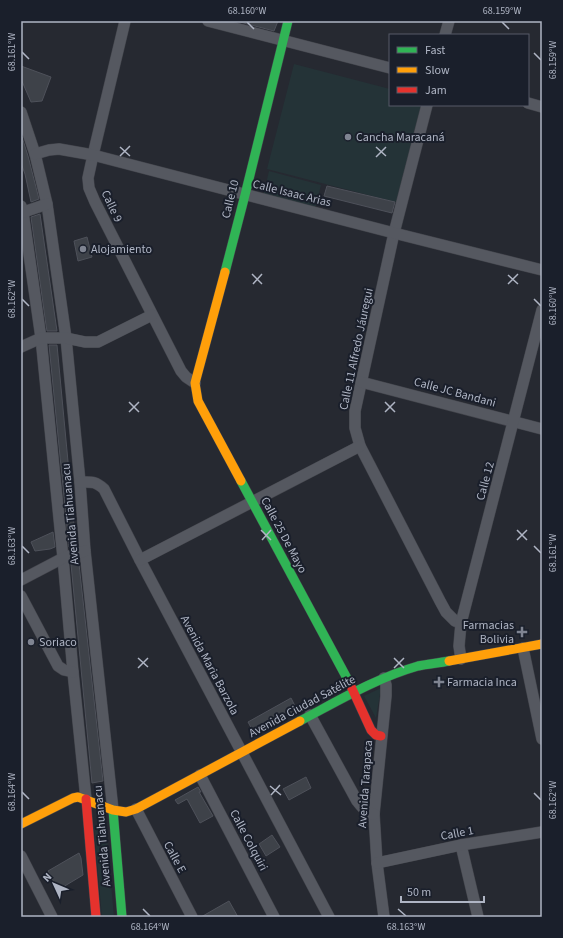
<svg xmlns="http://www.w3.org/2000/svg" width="563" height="938" viewBox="0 0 563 938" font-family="'Source Sans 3',sans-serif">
  <rect width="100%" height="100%" fill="#262931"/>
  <g fill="#243337">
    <path d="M294,64l96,25v16h38l-25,99 -136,-35z"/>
    <path d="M269,171l52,14 -6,24 -52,-13z"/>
    <path d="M381,688l-5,30 -12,-22z"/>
    <path d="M106,827l8,90h-12l-8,-89z"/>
  </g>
  <g fill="#3e4249" stroke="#4e515a">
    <path d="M236,21h42l-4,10z"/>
    <path d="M21,66l30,11 -9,24 -11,1 -10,-23z"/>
    <path d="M21,137h1l6,19 11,43 -8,3 -6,-28 -4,-11z"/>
    <path d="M327,186l68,16 -3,11 -68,-17z"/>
    <path d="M40,214l17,117h-10l-1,-6 -15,-108z"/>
    <path d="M87,237l5,20 -14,4 -4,-20z"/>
    <path d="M49,345h8l19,201 -7,1z"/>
    <path d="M53,532l2,15 -5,2 -15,2 -4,-9z"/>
    <path d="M71,564h8l24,217 -11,2z"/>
    <path d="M291,698l6,12 -43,23 -6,-11z"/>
    <path d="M306,777l5,11 -22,12 -6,-11z"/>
    <path d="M198,787l3,5h-2l14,24 -13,7 -13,-24 -9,5 -3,-4z"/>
    <path d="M272,835l8,12 -14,9 -7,-12z"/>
    <path d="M79,853l2,5 2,17 -25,15 -10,-19z"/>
    <path d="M229,901l9,16h-37z"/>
  </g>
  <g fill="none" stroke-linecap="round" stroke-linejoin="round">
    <defs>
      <g id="street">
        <path d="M125,21l-32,134 -5,23 1,10 6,14 86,169 5,6 9,6"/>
        <path d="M208,21l182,47"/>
        <path d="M445,35l4,-14"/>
        <path d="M528,103l14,4"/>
        <path d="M427,105l-33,128 -39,178v17l5,18 80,155 6,11 9,9 6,2"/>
        <path d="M21,112l14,42 12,50 19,134 14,144 5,69 28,259"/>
        <path d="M35,154l14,-4 10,-1 34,6 301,78 148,37"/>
        <path d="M21,206l2,6 18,126 22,220 10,114 13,127"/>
        <path d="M21,213l26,-9"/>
        <path d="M21,347l20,-9h25l19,4h13l54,-27"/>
        <path d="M361,382l181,47"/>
        <path d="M80,482c12,0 15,-1 24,7l36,71 189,357"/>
        <path d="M140,560l220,-114"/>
        <path d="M21,580l42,-22 22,-7"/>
        <path d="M21,596l37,70 6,4 9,2"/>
        <path d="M523,648l19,91"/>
        <path d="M461,659l-2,-13 2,-23 81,-313"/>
        <path d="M384,678l2,7v11l-12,118 3,49 7,54"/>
        <path d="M310,715l47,86c5,6 9,12 17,13"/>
        <path d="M200,775l74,142"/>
        <path d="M136,809l56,108"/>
        <path d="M461,845l17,72"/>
        <path d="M21,856l31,61"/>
        <path d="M377,863l84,-18 81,-13"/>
      </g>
      <g id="fast">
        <path d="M225,272l20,-77 43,-174"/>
        <path d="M241,481l108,201"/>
        <path d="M300,721c38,-20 76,-43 118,-55 10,-2 21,-3 31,-5"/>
        <path d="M113,810l9,107"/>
      </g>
      <g id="slow">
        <path d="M225,272l-30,111 3,18 43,80"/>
        <path d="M449,661l93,-17"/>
        <path d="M21,824l52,-26 5,-1 35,13 13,2 10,-3 164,-88"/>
      </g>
      <g id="jam">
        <path d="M349,682l22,48 5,5 5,1"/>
        <path d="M86,799l10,118"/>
      </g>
    </defs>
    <use href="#street" stroke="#42444b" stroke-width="12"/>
    <use href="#fast" stroke="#42444b" stroke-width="10"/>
    <use href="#slow" stroke="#42444b" stroke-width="10"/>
    <use href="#jam" stroke="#42444b" stroke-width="10"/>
    <use href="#street" stroke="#555860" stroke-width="11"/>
    <use href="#fast" stroke="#30b455" stroke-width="9"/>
    <use href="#slow" stroke="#ff9f0a" stroke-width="9"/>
    <use href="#jam" stroke="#e5322d" stroke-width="9"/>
  </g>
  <path fill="none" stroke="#afb5c4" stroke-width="1.5" d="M247,22l7,7M502,22l7,7M22,52l7,7M534,53l7,7M120,147l10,9M376,147l10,9M120,156l10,-10M376,157l10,-10M252,274l10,10M508,275l10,9M253,284l9,-10M508,284l10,-10M22,299l7,7M534,299l7,7M129,402l10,10M385,402l10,10M129,412l10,-10M385,412l10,-10M261,530l10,10M517,530l10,10M262,540l9,-10M517,540l10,-10M22,546l7,7M534,546l7,7M138,658l10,9M394,658l10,10M138,668l10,-10M394,668l10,-10M270,786l11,9M22,792l7,7M534,793l7,7M271,795l9,-10M143,909l7,7M398,909l8,7"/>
  <g fill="#7f8491" stroke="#1a1f2b" stroke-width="1.5">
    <circle cx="348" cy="137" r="4"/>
    <circle cx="83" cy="249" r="4"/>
    <path d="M520 626h4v4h4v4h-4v4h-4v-4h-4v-4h4z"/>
    <circle cx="31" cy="642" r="4"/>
    <path d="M437 676h4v4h4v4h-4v4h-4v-4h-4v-4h4z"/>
  </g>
  <g text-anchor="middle" stroke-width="4" stroke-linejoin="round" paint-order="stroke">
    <g font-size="12" fill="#afb5c4" stroke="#1a1f2b" text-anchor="start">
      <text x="356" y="141">Cancha Maracaná</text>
      <text x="91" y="253">Alojamiento</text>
      <text x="514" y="629" text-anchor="end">Farmacias<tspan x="514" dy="14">Bolivia</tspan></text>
      <text x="39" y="646">Soriaco</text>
      <text x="447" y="686">Farmacia Inca</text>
    </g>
    <g font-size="12" fill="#afb5c4" stroke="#1a1f2b">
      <text transform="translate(292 193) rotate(14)" y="4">Calle Isaac Arias</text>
      <text transform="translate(230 199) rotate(-76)" y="4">Calle 10</text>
      <text transform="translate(112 206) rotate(65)" y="4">Calle 9</text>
      <text transform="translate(356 349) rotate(-78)" y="4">Calle 11 Alfredo Jáuregui</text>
      <text transform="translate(455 392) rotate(15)" y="4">Calle JC Bandani</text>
      <text transform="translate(485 481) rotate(-75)" y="4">Calle 12</text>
      <text transform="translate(70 514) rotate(-95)" y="4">Avenida Tiahuanacu</text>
      <text transform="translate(284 535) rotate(62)" y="4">Calle 25 De Mayo</text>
      <text transform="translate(210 665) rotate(62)" y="4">Avenida Maria Barzola</text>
      <text transform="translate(302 706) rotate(-28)" y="4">Avenida Ciudad Satélite</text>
      <text transform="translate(365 784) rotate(-86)" y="4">Avenida Tarapaca</text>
      <text transform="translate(457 833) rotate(-11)" y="4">Calle 1</text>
      <text transform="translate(102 836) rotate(-95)" y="4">Avenida Tiahuanacu</text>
      <text transform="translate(249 840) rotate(62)" y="4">Calle Colquiri</text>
      <text transform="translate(175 857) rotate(62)" y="4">Calle E</text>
    </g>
  </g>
  <rect width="563" height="938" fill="none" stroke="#1a1f2b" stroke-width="44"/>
  <rect x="389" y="34" width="140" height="72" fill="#1a1f2b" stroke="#565b68"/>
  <rect x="397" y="47" width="20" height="6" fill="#30b455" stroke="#565b68"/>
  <text x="425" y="54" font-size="12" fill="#afb5c4">Fast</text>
  <rect x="397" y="67" width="20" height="6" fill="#ff9f0a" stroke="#565b68"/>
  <text x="425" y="74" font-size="12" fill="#afb5c4">Slow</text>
  <rect x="397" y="87" width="20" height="6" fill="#e5322d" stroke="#565b68"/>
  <text x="425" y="94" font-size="12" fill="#afb5c4">Jam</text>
  <g transform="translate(54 884) rotate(314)" stroke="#1a1f2b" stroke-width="3" paint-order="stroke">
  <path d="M0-3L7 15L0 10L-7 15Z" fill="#afb5c4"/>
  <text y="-6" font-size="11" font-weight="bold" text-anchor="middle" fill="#afb5c4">N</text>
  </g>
  <path d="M401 896v6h83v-6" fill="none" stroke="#afb5c4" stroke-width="2"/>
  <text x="407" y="896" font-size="12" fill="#afb5c4" stroke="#1a1f2b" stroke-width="3" paint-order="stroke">50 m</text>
  <rect x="22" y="22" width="519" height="894" fill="none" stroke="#afb5c4" stroke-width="1.5"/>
  <g font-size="10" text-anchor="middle" fill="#afb5c4">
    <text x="247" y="14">68.160°W</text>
    <text x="502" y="14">68.159°W</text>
    <text transform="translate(11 52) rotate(-90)" y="4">68.161°W</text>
    <text transform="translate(552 60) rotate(-90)" y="4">68.159°W</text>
    <text transform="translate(11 299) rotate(-90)" y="4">68.162°W</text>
    <text transform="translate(552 306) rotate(-90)" y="4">68.160°W</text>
    <text transform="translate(11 546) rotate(-90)" y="4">68.163°W</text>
    <text transform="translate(552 553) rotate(-90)" y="4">68.161°W</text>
    <text transform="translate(11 792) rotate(-90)" y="4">68.164°W</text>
    <text transform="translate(552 800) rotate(-90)" y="4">68.162°W</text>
    <text x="150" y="930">68.164°W</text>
    <text x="406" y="930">68.163°W</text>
  </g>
</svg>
